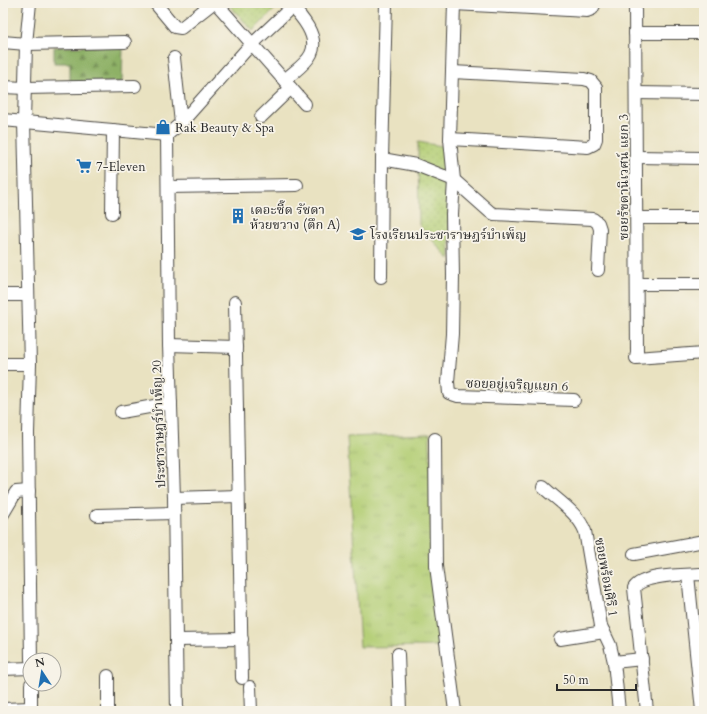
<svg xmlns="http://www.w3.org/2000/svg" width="707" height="714" viewBox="0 0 707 714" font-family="Cardo,'Noto Serif Thai',serif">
  <defs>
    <pattern id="grass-tufts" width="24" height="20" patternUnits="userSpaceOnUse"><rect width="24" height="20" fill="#b3ce74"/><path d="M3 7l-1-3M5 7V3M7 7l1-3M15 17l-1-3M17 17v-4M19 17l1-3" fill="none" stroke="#9ab165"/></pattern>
    <pattern id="forest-firs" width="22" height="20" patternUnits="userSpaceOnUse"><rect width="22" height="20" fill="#8eb166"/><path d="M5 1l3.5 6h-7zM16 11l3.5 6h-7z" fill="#749054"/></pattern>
    <pattern id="park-dots" width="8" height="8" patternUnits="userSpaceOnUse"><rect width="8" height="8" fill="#b3ce74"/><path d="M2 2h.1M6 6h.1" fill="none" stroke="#9ab165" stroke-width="1.8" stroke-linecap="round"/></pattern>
  </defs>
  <rect width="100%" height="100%" fill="#f7f3e8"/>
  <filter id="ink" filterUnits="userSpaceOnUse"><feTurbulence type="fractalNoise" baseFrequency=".025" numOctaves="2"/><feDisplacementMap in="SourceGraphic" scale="8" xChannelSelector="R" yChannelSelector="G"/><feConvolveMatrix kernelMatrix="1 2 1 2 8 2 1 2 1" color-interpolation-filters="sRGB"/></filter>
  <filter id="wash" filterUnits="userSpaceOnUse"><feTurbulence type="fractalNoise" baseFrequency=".012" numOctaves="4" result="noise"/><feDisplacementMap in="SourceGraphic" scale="16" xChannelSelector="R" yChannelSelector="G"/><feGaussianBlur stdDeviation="0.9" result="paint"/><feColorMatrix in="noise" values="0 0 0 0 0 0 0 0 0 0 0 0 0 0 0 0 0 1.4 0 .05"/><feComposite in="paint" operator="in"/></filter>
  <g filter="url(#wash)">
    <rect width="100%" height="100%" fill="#e9e2c1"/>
    <path fill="url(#grass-tufts)" stroke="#6f7c50" d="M430,434l1,120 11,92 -82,1 -13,-210z"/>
    <path fill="url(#forest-firs)" stroke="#5c6e48" d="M123,46l-1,36 -52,1v-20h-16v-16z"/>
    <g fill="url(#park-dots)" stroke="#6f7c50">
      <path d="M227,3h52l1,1 -27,27z"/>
      <path d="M418,142l30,5 2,113 -31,-35z"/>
    </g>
  </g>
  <g filter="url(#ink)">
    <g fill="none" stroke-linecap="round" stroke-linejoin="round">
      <defs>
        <g id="minor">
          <path d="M30,3l-4,41 -2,78 6,242 -2,69 3,227"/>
          <path d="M155,3l20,24 6,1 32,-25"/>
          <path d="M216,3l89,101"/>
          <path d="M386,3l-4,156 34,6 38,15 36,32 4,2 99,5 5,4 2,6 -2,41"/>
          <path d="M454,3l-4,136 4,41 -2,34 1,62 -1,58 -4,48 1,11 9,3 116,4"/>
          <path d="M635,3l2,350 -1,5 68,-5"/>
          <path d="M454,4l133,7 5,-2 3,-6"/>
          <path d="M635,33h69"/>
          <path d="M3,42l23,2 99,-2"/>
          <path d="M174,58l7,65"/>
          <path d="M287,78c8,-7 20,-15 24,-24 9,-18 -11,-39 -22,-51"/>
          <path d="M3,87l22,1 110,-2"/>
          <path d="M636,93l68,1"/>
          <path d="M261,117l30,-29"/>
          <path d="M3,120l164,15 14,-12 65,-73 50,-47"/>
          <path d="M167,135l2,210 5,153 3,213"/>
          <path d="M450,139l138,8 6,-3 2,-5v-52l-5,-6 -7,-2 -132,-7"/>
          <path d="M636,157l68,1"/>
          <path d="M168,187l129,-2"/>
          <path d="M112,213l1,-83"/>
          <path d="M637,218h67"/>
          <path d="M381,277l1,-118"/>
          <path d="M638,284h66"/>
          <path d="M3,295h25"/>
          <path d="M235,302l7,376"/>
          <path d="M169,345l67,2"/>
          <path d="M3,364h27"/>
          <path d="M121,412l50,-9"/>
          <path d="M435,439l1,127 19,145"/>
          <path d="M543,487c14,13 35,26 42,44l16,95 9,19 4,17 5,49"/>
          <path d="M174,498l64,-2"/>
          <path d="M3,514l13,-22 13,-1"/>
          <path d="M97,515l77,-2"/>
          <path d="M634,554l70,-13"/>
          <path d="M688,575l14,136"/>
          <path d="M560,639l44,-7"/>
          <path d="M176,640l66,-1"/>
          <path d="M398,654l2,57"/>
          <path d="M614,662l28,-3"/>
          <path d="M3,669l27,-1"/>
          <path d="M108,676v35"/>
          <path d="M31,684v27"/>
          <path d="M250,687l1,24"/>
          <path d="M3,709l28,-1"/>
          <path d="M647,711l-13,-123c9,-14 50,-13 66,-14l4,1"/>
        </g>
      </defs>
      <use href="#minor" stroke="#484642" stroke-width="14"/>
      <use href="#minor" stroke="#fff" stroke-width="12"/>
    </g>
  </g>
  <defs>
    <symbol id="shop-bare" viewBox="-9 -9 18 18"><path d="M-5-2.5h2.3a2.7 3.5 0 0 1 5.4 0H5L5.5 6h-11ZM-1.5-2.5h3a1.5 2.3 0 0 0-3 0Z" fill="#1f6fb2" stroke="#f7f3e8" stroke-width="2.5" paint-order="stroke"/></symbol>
    <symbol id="supermarket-bare" viewBox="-9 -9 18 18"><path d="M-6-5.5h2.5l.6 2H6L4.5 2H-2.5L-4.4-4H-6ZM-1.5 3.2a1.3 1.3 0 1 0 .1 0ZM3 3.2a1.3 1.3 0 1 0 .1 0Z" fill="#1f6fb2" stroke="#f7f3e8" stroke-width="2.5" paint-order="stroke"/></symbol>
    <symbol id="building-bare" viewBox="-9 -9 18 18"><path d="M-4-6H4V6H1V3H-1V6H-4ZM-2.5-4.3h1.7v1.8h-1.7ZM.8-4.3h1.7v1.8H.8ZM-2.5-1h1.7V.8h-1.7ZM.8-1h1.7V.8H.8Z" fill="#1f6fb2" stroke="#f7f3e8" stroke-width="2.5" paint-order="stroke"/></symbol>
    <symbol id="school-bare" viewBox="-9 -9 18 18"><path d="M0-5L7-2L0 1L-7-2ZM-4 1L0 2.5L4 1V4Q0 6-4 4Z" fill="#1f6fb2" stroke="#f7f3e8" stroke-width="2.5" paint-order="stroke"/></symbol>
  </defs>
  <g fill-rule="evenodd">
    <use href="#shop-bare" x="152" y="116" width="22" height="22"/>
    <use href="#supermarket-bare" x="73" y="155" width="22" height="22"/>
    <use href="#building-bare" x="227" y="205" width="22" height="22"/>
    <use href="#school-bare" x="347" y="223" width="22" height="22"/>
  </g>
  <g text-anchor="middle" stroke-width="3.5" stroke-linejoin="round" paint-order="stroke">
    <g font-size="13" fill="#2b2b2b" stroke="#f7f3e8" text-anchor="start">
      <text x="175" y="132">Rak Beauty &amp; Spa</text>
      <text x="96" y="171">7-Eleven</text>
      <text x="250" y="214">เดอะซี๊ด รัชดา<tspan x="250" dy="15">ห้วยขวาง (ตึก A)</tspan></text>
      <text x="370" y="239">โรงเรียนประชาราษฎร์บำเพ็ญ</text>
    </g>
    <g font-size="13" fill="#2b2b2b" stroke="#f7f3e8">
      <text transform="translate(623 177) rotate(-90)" y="5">ซอยร้ขดานิเวศน์ แยก 3</text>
      <text transform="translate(517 384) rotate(2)" y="5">ซอยอยู่เจริญแยก 6</text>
      <text transform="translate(158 424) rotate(-92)" y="5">ประชาราษฎร์บำเพ็ญ 20</text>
      <text transform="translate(607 577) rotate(80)" y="5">ซอยพร้อมศิริ 1</text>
    </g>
  </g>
  <rect width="707" height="714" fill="none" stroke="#f7f3e8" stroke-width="16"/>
  <g transform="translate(42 672) rotate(348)"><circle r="19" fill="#f7f3e8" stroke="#a5a39c"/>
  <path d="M0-3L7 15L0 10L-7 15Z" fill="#1f6fb2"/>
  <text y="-6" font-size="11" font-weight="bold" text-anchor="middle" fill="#2b2b2b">N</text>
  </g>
  <path d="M557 684v6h79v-6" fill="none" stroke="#2b2b2b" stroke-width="2"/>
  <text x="563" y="684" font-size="12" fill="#2b2b2b" stroke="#f7f3e8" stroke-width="3" paint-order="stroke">50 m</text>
</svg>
